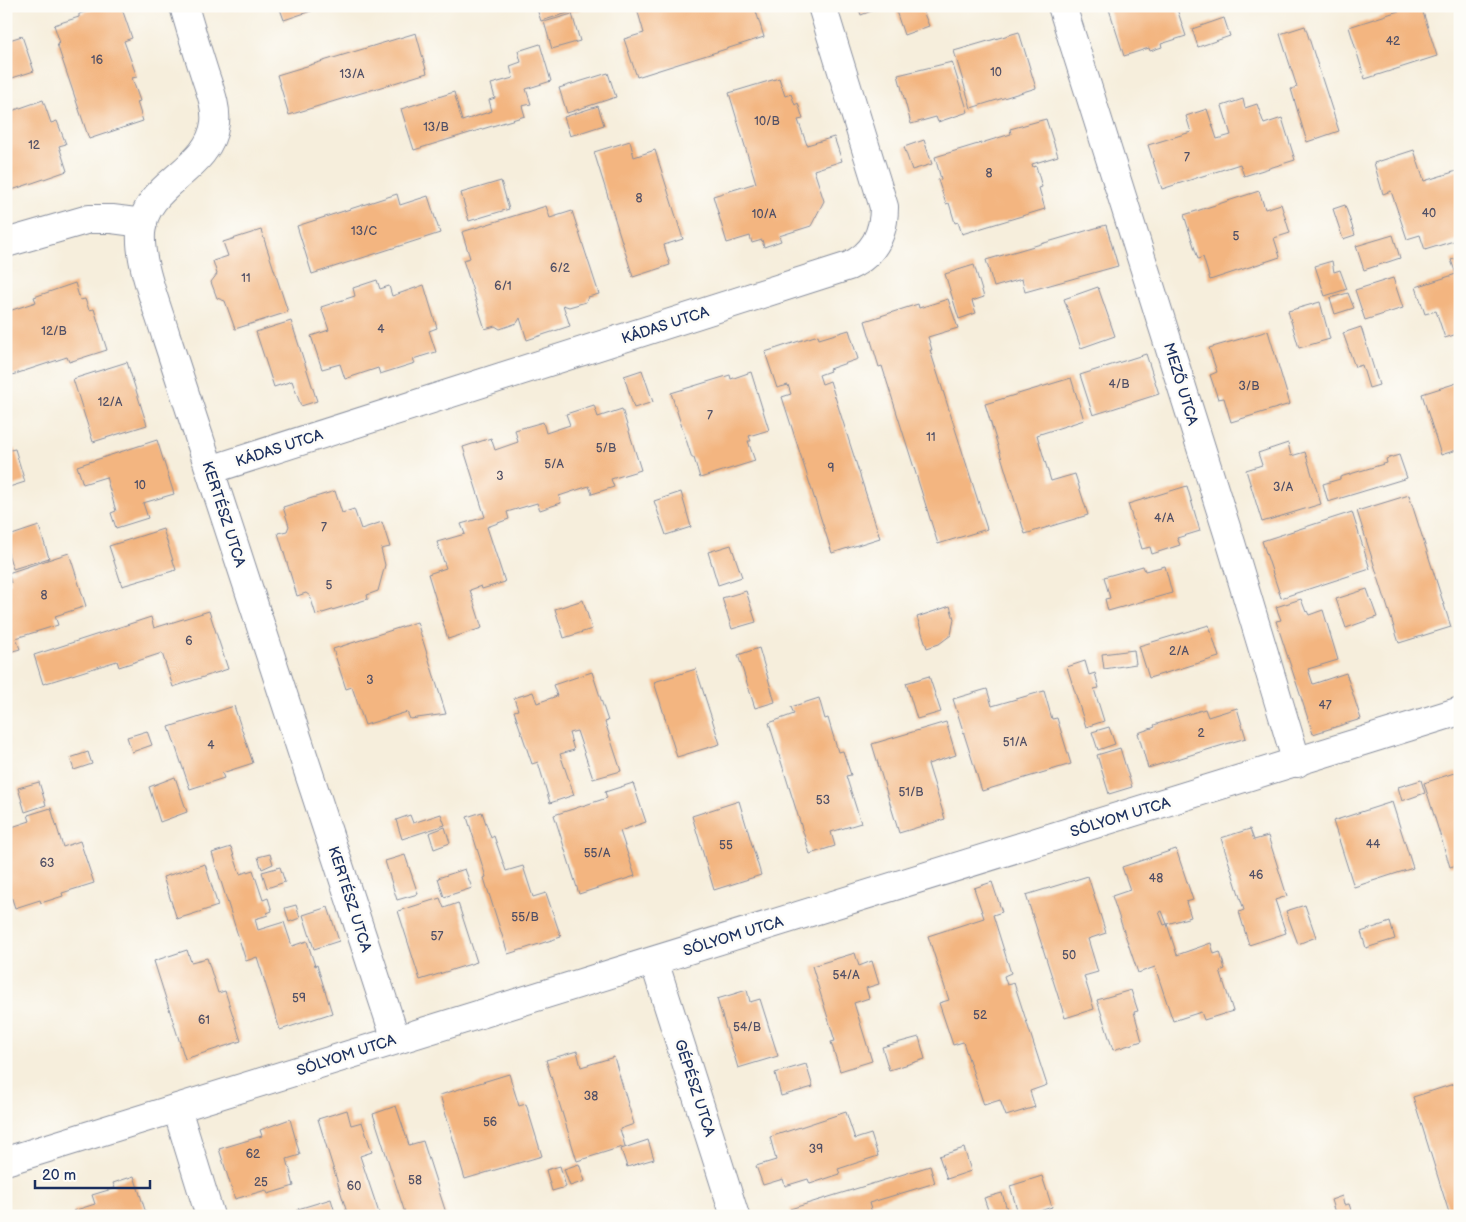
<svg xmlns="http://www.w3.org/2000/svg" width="1466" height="1222" viewBox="0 0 1466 1222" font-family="'Balsamiq Sans',sans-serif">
  <rect width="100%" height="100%" fill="#fdfcf7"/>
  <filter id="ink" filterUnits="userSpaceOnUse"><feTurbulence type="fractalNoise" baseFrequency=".02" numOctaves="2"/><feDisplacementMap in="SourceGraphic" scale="10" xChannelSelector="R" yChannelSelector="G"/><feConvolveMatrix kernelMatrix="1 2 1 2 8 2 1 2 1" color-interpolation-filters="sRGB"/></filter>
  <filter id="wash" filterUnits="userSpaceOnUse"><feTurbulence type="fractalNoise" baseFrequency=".0096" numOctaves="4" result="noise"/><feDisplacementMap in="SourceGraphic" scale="20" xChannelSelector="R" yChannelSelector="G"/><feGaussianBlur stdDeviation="1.12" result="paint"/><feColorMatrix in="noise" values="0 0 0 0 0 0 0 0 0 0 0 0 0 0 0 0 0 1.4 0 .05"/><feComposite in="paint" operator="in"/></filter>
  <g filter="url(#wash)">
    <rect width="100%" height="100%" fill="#f6eedc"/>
    <g id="blocks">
      <g fill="#f3b580" fill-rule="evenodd">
        <path d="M102,6h19l11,32 -8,3 13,36 -5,1 8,23 -3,1 6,19 -54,18 -32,-95 3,-1 -6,-18 25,-8v-3z"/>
        <path d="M279,6h44v1l-39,13z"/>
        <path d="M536,6h52v1l-47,14z"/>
        <path d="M645,6h115l-5,2 9,29 -127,40 -13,-38 20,-6 -7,-24z"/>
        <path d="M858,6h26l-23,9z"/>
        <path d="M899,6h22l8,20 -25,9 -9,-27z"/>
        <path d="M1108,6h68l10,30 -25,8 1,3 -12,4 -1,-3 -25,8z"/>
        <path d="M1414,6h7l16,50 -72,23 -16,-52z"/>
        <path d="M572,14l8,27 -28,8 -8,-27z"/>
        <path d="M1224,18l6,18 -32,11 -6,-18z"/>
        <path d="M1305,26l34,105 -32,11 -16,-53 6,-2 -17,-53z"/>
        <path d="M1019,32l17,56 -65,20 -17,-57z"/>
        <path d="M416,33l11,40 -138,42 -12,-40z"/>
        <path d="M22,36l12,35 -28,9v-39z"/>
        <path d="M540,44l11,37 -25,8 5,15 -9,2 3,10 -111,34 -13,-41 53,-17 8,29 30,-10 -3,-11 6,-2 -4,-14 22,-6 -3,-12 11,-4 -3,-11z"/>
        <path d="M952,62l16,50 -30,10 -2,-5 -25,7 -13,-49z"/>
        <path d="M608,73l8,24 -49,16 -8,-25z"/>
        <path d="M779,78l6,18 6,-2 4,11 3,-2 5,16 -5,1 9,25 27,-8 8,24 -28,9 10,31 -13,25 -32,10 2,5 -17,6 -2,-7 -10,3 -2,-7 -23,7 -14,-47 43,-13 -27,-90z"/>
        <path d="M1243,99l2,9 12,-4 7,20 18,-6 13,42 -51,16 -4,-12 -78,25 -14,-44 43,-13 -5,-16 21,-7 10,30 14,-4 -9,-29z"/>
        <path d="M43,100l8,23 6,-2 9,23 -7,2 8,25 -58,20 -3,-10v-68z"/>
        <path d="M598,106l6,19 -34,11 -6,-19z"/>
        <path d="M1046,119l12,37 -26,8 1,3 3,-1 6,21 -3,1 6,21 -83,25 -4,-12 -3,1 -6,-20 -3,1 -8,-24 3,-1 -6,-22 76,-23 -1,-5z"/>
        <path d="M924,140l8,24 -20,6 -8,-23z"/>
        <path d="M630,141l4,16 21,-7 28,89 -19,6 6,20 -37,12 -39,-125z"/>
        <path d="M1414,150l10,31 36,-11v69l-35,11 -5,-15 -13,4 -16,-48 -8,3 -9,-31z"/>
        <path d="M501,181l8,28 -40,12 -8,-28z"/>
        <path d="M1259,191l6,18 16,-5 9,29 -16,5 6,19 -70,23 -7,-23 -5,2 -14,-44z"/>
        <path d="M397,194l3,11 28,-9 12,37 -128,41 -15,-48z"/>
        <path d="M1345,205l10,30 -12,4 -10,-30z"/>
        <path d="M546,206l4,12 22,-7 27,83 -11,3 -2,5 -17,5 -6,-2 7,21 -43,14 -7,-22 -3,5 -17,6 -5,-3 -10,3 -22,-69 7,-2 -8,-26z"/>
        <path d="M1106,225l12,41 -93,26 -3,-13 -28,8 -8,-27z"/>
        <path d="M261,230l27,82 -53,17 -10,-28 -8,-3 -6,-16 6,-8 -4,-13 15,-5 -5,-14z"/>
        <path d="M1393,235l7,23 -36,12 -8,-24z"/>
        <path d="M1460,257v76l-15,5 -9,-27 -11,3 -9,-27 40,-13 -5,-14z"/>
        <path d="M1332,261l2,11 6,-2 7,19 -22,7 -10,-30z"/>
        <path d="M974,265l10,32 -12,4 4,12 -17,6 -14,-45z"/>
        <path d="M1393,278l10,30 -38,12 -10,-30z"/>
        <path d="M377,280l3,9 9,-3 3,10 32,-11 13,43 -8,3 7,21 -23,7 2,4 -35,11 -2,-6 -33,11 -5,-15 -18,5 -11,-33 18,-6 -8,-23 34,-11 -2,-8z"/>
        <path d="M75,283l5,17 5,-1 4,11 5,-1 13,41 -38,12 -2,-5 -61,20v-65l30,-10 -2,-5z"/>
        <path d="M1098,287l17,49 -34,12 -17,-49z"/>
        <path d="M1348,293l6,15 -19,6 -5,-16z"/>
        <path d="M948,299l10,29 -30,9 4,13h-2l57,179 -49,15 -56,-178 -3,1 -14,-46 53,-17 1,4z"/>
        <path d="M1320,302l10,37 -31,9 -11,-37z"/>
        <path d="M291,321l26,80 -16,5 -9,-25 -18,6 -18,-55z"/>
        <path d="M1361,327l18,58 -10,3 -7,-23 -7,2 -12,-34z"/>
        <path d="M849,330l9,29 -29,10 1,2 -11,4 3,9 8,-3 50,157 -48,15 -50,-156 9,-3 -3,-9 -11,3 -12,-36 53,-17 1,4z"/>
        <path d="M1268,331l22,73 -59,18 -7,-24 -6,1 -8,-24 7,-3 -8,-24z"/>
        <path d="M1146,354l13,40 -66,21 -13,-40z"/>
        <path d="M127,362l20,63 -54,17 -20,-63z"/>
        <path d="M642,370l11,32 -19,6 -10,-32z"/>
        <path d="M751,372l18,58 -20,6 2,5h-3l7,20 -55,17 -6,-20h-2l-21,-65 59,-18 1,4z"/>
        <path d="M1071,378l13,42 -47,15 14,46 24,-7 13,41 -63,19 -40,-130z"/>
        <path d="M1460,382v67l-19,6 -19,-61z"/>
        <path d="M594,405l4,12 24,-8 19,61 -30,9 3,8 -22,7 -3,-8 -30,10 2,7 -21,7 -3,-7 -30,9 2,7 -22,8 18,55 -23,7 -1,-3 -11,4 12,38 -34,11 -20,-65 18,-6 -9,-26 28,-8 -4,-10 24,-7 -22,-70 28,-9 4,12 23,-8 -3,-12 28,-8 3,11 24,-8 -4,-11z"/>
        <path d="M157,440l17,54 -31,9 5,15 -32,10 -5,-15 5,-2 -10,-34 -23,7 -6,-18z"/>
        <path d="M1288,443l3,13 14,-4 16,52 -59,18 -16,-52 16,-5 -4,-12z"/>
        <path d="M15,449l10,33 -19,6v-37z"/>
        <path d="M1399,455l8,23 -79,24 -5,-18 17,-5v-2l47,-14 -1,-4z"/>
        <path d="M1187,486l13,45 -23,7 3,7 -28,9 -2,-7 -8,2 -14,-45z"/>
        <path d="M335,491l7,22 12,-4 7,20 21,-7 8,25 -9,2 4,16 -7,26 -11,4 1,4 -52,16 -6,-19 -4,-3 -9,3 -19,-63 9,-2 2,-5 -6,-19z"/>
        <path d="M681,492l10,35 -25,8 -12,-34z"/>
        <path d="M1409,495l42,132 -52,16 -42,-132z"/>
        <path d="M1352,512l18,57 -89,29 -19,-57z"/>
        <path d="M39,526l10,32 -36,11 -7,-22v-10z"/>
        <path d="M163,529l13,41 -54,16 -13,-40z"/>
        <path d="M731,545l11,32 -24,8 -10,-33z"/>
        <path d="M69,553l17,53 -31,10 3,9 -42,13 4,11 -14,4v-69l5,-1 -3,-10z"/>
        <path d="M1143,566l2,5 20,-5 7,27 -64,18 -3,-12 5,-1 -6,-21z"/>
        <path d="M1367,589l10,28 -31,11 -10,-29z"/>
        <path d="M746,591l10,31 -24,7 -10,-31z"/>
        <path d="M1301,599l5,13 1,-1 2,4 14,-5 15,50 -30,9 5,15 33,-11 15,46 -48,15 -37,-113 5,-1 -5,-13z"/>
        <path d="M583,600l9,29 -28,9 -9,-29z"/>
        <path d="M950,606l4,13 -3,16 -12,9 -12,4 -10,-31z"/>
        <path d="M209,611l19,58 -55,18 -11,-34 -43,14 -2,-6 -74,23 -9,-29 117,-38 3,11z"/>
        <path d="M417,622l29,92 -36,5 -3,-7 -42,13 -13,-38 -6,2 -13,-40z"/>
        <path d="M1209,625l10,32 -70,21 -10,-32z"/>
        <path d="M759,648l16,54 -20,6 -17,-53z"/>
        <path d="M1134,650l2,14 -32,5 -2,-15z"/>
        <path d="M1085,661l4,14 6,-2 4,15 -5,1 10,32 -18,6 -19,-60z"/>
        <path d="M696,669l24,75 -43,13 -23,-75z"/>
        <path d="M592,672l16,49 -3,1 16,49 -28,8 -16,-48 -8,2 5,17 -14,4 14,41 -24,8 -12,-41 -6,2 -18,-53 4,-1 -4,-12 19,-6 4,11 20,-7 -4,-11z"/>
        <path d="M929,676l12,36 -24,7 -11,-36z"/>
        <path d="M987,689l5,17 52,-15 8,28 5,-1 14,46 -89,27 -29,-92z"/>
        <path d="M819,698l6,21 3,-1 10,34 5,-1 8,24 -5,1 15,47 -30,9 4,14 -25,8 -41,-131 25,-9 -3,-7z"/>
        <path d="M234,706l19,57 -31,10 2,5 -34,11 -21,-62z"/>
        <path d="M1237,708l9,30 -98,30 -10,-35 17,-6 -1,-2 51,-16 3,8z"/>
        <path d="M946,722l10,33 -28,9 17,55 -46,14 -27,-89z"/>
        <path d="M1109,727l6,17 -17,6 -6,-18z"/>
        <path d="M147,731l5,14 -20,7 -5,-15z"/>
        <path d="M1120,748l12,39 -23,7 -12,-39z"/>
        <path d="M88,752l4,12 -18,6 -4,-12z"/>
        <path d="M1457,772l3,8v84l-10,3 -26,-84z"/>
        <path d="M175,777l12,35 -27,10 -11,-35z"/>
        <path d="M1421,780l4,13 -23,8 -4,-14z"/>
        <path d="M39,782l7,23 -21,7 -7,-24z"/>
        <path d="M633,783l13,39 -26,9 15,45 -56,18 -25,-79 53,-17 -2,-6z"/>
        <path d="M739,801l22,74 -47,15 -22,-74z"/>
        <path d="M1392,802l21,66 -59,19 -21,-66z"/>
        <path d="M51,808l12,39 17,-6 14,42 -32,10 1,3 -22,7 -1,-3 -25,8 -9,-28v-51l24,-8 -2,-6z"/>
        <path d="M482,812l9,26 3,-2 12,35 17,-5 10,31 13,-4 15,44 -53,17 -24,-76 2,-1 -19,-60z"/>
        <path d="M441,814l4,11 -43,14 -6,-19 14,-5 3,8z"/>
        <path d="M445,827l5,16 -16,6 -5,-16z"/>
        <path d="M1250,829l4,11 14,-4 19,60 -12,4 11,33 -37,12 -10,-33 5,-2 -23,-72z"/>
        <path d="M231,847l9,27 13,-4 10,30 5,-2 4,13 -5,2 1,2 -13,4 3,11 26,-8 8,24 15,-5 8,25 2,-1 15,48 -52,17 -23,-73 -11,4 -34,-108z"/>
        <path d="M1176,849l17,51 -7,2 5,15 -24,7 10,31 34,-12 3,11 6,-2 5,17 -5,2 13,40 -29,9 -3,-8 -28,9 -18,-54 -17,6 -26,-77 18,-6 -8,-23zM1162,911l5,13 -3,1 -5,-13z"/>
        <path d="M270,854l3,10 -11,5 -4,-12z"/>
        <path d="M405,855l13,39 -21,6 -12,-39z"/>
        <path d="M205,864l13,42 -41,13 -14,-42z"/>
        <path d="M280,867l5,15 -18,6 -5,-16z"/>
        <path d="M465,869l7,19 -28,9 -6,-19z"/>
        <path d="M1088,876l18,57 -18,6 10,33 -14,4 10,33 -29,9 -39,-123z"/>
        <path d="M992,882l10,30 -9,3 18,58 -7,3 3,9 7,-2 33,102 -17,6 5,16 -29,9 -6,-16 -16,5 -21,-63 -10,3 -14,-42 10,-3 -21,-64 56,-18 -10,-30z"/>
        <path d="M1460,886v15h-1l-4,-13z"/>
        <path d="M440,898l4,10 14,-5 19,59 -57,18 -22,-69z"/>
        <path d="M296,905l4,13 -11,4 -4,-14z"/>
        <path d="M1305,905l11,32 -18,7 -12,-33z"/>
        <path d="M328,907l11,34 -25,8 -11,-34z"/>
        <path d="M1390,922l5,17 -29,9 -5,-16z"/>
        <path d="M187,950l4,12 16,-4 11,35 7,-2 16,50 -56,18 -31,-98z"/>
        <path d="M855,953l4,13 13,-5 7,23 -13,4 3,10 -15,5 18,58 -32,10 -9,-29 4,-1 -23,-75z"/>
        <path d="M747,990l3,12 10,-3 18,57 -40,12 -21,-69z"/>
        <path d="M1131,990l7,21 -4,1 8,29 -29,9 -16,-50z"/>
        <path d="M919,1037l6,22 -36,11 -7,-23z"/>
        <path d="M577,1051l4,16 33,-10 20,67 -14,5 5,17 -48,15 -31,-101z"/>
        <path d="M806,1064l7,23 -32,9 -6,-23z"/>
        <path d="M509,1074l10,32 7,-2 16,52 -77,23 -25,-84z"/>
        <path d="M1460,1082v134h-10l-37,-119z"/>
        <path d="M396,1106l13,39 14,-4 24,75h-41l-33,-102z"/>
        <path d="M347,1110l4,15 11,-3 10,30 -12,4 20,60h-32l-30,-97z"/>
        <path d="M846,1112l9,27 16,-5 7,22 -40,13 2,5 -30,10 -2,-5 -23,7 -2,-7 -20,6 -7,-19 20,-6 -6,-23z"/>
        <path d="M290,1119l10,36 -13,4 7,27 -26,8 -2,-4 -31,9 -16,-50 43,-13 -2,-6z"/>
        <path d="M648,1140l6,19 -27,8 -6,-18z"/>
        <path d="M964,1148l7,23 -24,8 -8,-23z"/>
        <path d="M579,1164l6,17 -15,5 -6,-17z"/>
        <path d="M560,1166l6,21 -14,4 -6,-21z"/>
        <path d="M930,1166l5,17 -66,20 4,13h-81l-2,-7z"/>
        <path d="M134,1176l13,40h-72l-2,-5 22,-7 -3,-9 23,-7 -2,-5z"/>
        <path d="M1042,1176l10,31 -27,9h-6l-9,-30z"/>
        <path d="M1002,1193l7,23h-19l-6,-18z"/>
        <path d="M1342,1196l2,9 5,-1 4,12h-17l-5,-16z"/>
        <path d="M331,1199l5,17h-36l-2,-7z"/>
      </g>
    </g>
  </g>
  <g filter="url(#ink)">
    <use href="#blocks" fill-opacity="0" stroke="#888e9d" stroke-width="1"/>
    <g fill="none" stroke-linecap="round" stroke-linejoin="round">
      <defs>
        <g id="minor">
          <path d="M184,6c6,22 13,44 20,66 5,16 13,34 11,51 -6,49 -71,59 -74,110 -2,30 16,73 25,103l230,704"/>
          <path d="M1062,6l169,537 66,220"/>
          <path d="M6,243l83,-24h23l31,4"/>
          <path d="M210,470l639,-204c25,-12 35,-32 35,-59l-62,-201"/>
          <path d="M654,961l81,255"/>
          <path d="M177,1109l33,107"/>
          <path d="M6,1161l1454,-450"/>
        </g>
      </defs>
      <use href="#minor" stroke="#888e9d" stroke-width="30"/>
      <use href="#minor" stroke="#fff" stroke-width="28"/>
    </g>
  </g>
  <g text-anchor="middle" stroke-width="5" stroke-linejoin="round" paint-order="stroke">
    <g font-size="12" fill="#515066">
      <text x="1393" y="45">42</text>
      <text x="97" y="64">16</text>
      <text x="996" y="76">10</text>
      <text x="352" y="78">13/A</text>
      <text x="767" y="125">10/B</text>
      <text x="436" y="131">13/B</text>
      <text x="34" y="149">12</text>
      <text x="1187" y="161">7</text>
      <text x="989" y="177">8</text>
      <text x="639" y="202">8</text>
      <text x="1429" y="217">40</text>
      <text x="764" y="218">10/A</text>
      <text x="364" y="235">13/C</text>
      <text x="1236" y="240">5</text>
      <text x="560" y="272">6/2</text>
      <text x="246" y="282">11</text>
      <text x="503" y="290">6/1</text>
      <text x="381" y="333">4</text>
      <text x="54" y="335">12/B</text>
      <text x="1119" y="388">4/B</text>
      <text x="1249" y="390">3/B</text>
      <text x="110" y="406">12/A</text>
      <text x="710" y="419">7</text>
      <text x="931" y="441">11</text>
      <text x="606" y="452">5/B</text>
      <text x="554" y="468">5/A</text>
      <text x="831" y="472">9</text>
      <text x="500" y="480">3</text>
      <text x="140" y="489">10</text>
      <text x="1283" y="491">3/A</text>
      <text x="1164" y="522">4/A</text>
      <text x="324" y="531">7</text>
      <text x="329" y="589">5</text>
      <text x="44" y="599">8</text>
      <text x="189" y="645">6</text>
      <text x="1179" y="655">2/A</text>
      <text x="370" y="684">3</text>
      <text x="1325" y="709">47</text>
      <text x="1201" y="737">2</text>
      <text x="1015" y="746">51/A</text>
      <text x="211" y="749">4</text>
      <text x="911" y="796">51/B</text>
      <text x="823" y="804">53</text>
      <text x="1373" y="848">44</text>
      <text x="726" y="849">55</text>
      <text x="597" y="857">55/A</text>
      <text x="47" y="867">63</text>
      <text x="1256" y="879">46</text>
      <text x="1156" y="882">48</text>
      <text x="525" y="921">55/B</text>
      <text x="437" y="940">57</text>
      <text x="1069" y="959">50</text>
      <text x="846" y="979">54/A</text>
      <text x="299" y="1002">59</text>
      <text x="980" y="1019">52</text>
      <text x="204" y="1024">61</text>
      <text x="747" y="1031">54/B</text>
      <text x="591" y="1100">38</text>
      <text x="490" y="1126">56</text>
      <text x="816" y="1153">39</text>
      <text x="253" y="1158">62</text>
      <text x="415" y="1184">58</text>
      <text x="261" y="1186">25</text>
      <text x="354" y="1190">60</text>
    </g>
    <g font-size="15" fill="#1b2f5e" stroke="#fdfcf7">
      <text transform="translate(665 325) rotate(-18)" y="5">KÁDAS UTCA</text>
      <text transform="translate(1181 384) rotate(73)" y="5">MEZŐ UTCA</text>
      <text transform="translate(279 448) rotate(-18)" y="5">KÁDAS UTCA</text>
      <text transform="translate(224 514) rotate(72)" y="5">KERTÉSZ UTCA</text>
      <text transform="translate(1120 817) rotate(-17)" y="5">SÓLYOM UTCA</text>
      <text transform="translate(350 899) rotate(72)" y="5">KERTÉSZ UTCA</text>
      <text transform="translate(733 936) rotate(-17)" y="5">SÓLYOM UTCA</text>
      <text transform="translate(346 1055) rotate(-18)" y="5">SÓLYOM UTCA</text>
      <text transform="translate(695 1088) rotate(72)" y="5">GÉPÉSZ UTCA</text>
    </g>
  </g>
  <rect width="1466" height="1222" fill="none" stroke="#fdfcf7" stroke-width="25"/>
  <path d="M35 1180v8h115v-8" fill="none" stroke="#1b2f5e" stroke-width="2.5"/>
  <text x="42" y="1180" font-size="15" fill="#1b2f5e" stroke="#fdfcf7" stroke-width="4" paint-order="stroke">20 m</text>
</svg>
